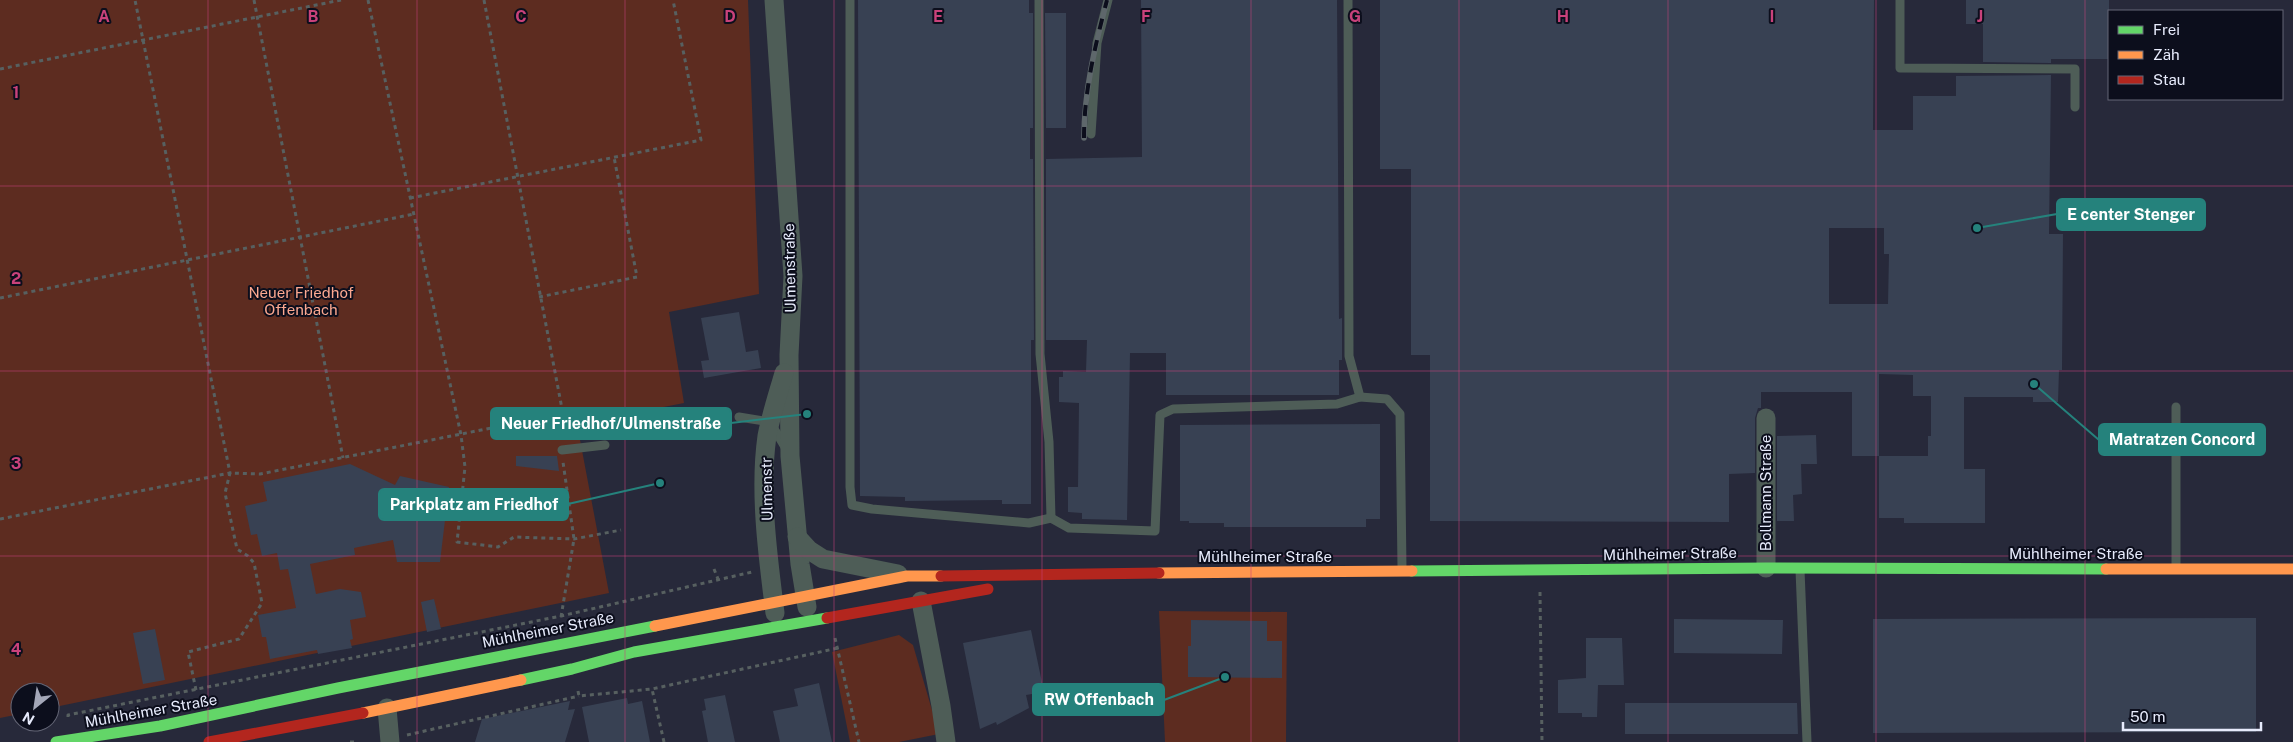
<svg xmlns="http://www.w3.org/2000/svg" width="2293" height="742" viewBox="0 0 2293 742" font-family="'Public Sans',sans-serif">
  <rect width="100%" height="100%" fill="#27293a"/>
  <g fill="#5d2c20">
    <path d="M0,0h748l11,294 -90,18 15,91 -107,21 32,169 -559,115v-16h-30v22l-20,4z"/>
    <path d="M1159,611l128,1 -1,130h-121z"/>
    <path d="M899,635l14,10 26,89 -40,8h-49l-18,-90z"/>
  </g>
  <g fill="#384153" fill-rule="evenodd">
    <path d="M858,0h171v13h4v115h-3v31h3l1,181h-3v164h-29v-4l-97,1v-4l-45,-1z"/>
    <path d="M1141,0h196l2,319 3,-1v42h-3v35h-173v-42h-36l-3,167 -45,-1v-6l-14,-1v-25h10l1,-84 -20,-1v-25h4v-6l23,1 1,-32h-41v-181l96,-2z"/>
    <path d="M1380,0h494l-1,130h40v-34h43v-20l95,-1 -2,159h14l-1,136h-3l-1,32h-25v-5h-69v72h21v54h-81v-5h-25v-62h-27v-64h-91v16h-3l-3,10v55l-26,1v48l-299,-1v-166h-19v-186h-31zM1829,228h55v26h5l-1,50h-59zM1879,374l34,1v21h18v40h-3v20h-49z"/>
    <path d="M1966,0h143v59h-58v4l-68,-1v-38h-17z"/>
    <path d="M1045,13h21v115h-20z"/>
    <path d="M739,312l7,40 12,-2 3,18 -57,10 -3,-17 8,-1 -8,-42z"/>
    <path d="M1380,424v95h-14v8h-142v-4h-35v-2h-9v-96z"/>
    <path d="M1816,435l1,29h-16l1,30 -9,1 1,26h-17v-85z"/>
    <path d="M516,456h41l2,15 -43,-5z"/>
    <path d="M350,464l45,21 5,-9 49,11 -9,75h-43l-4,-22 -39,8 1,7 -45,9 6,30 24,-5 21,3 5,25 -16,3 3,19 -3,1 2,8 -34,6 -1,-4 -47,9 -4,-22h-4l-4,-22 38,-7 -8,-39 -8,1 -3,-17 -15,3 -5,-22 -6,1 -6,-29 22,-5 -4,-19z"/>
    <path d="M434,599l7,30 -14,3 -6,-30z"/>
    <path d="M2256,618v114l-383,1v-114z"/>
    <path d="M1674,619l109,1 -1,34 -108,-1z"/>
    <path d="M1191,620l76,1v20h15v37l-94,-1v-31h3z"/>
    <path d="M155,629l10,51 -22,4 -10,-51z"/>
    <path d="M1031,630l13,62 -18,3 3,13 -32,17 -1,-3 -16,7 -17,-86z"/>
    <path d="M1586,638h36l2,47h-26l-1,32h-15v-4h-24v-33l28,-2z"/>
    <path d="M819,683l13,59h-52l-7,-31 25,-5 -4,-17z"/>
    <path d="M725,695l10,47h-27l-6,-31 4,-1 -2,-11z"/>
    <path d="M627,698l1,6 14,-3 8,41h-61l-7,-35z"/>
    <path d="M570,701l-2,9 7,-1 -10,33h-90l7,-23z"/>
    <path d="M1625,703h172l1,31h-173z"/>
  </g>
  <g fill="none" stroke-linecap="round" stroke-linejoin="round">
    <g stroke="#576060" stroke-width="3" stroke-dasharray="4 4" stroke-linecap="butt">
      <path d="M254,0l89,458"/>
      <path d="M368,0l93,435 4,32 -8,75 41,5 16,-10 60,2 47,-9"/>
      <path d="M484,0l79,414 -5,17 2,8"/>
      <path d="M0,69l341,-69"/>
      <path d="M410,198l291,-58 -28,-140"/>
      <path d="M539,297l98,-20 -23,-120"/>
      <path d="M0,298l414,-84"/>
      <path d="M0,519l230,-46 -95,-473"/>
      <path d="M714,569l4,10"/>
      <path d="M1540,592l2,150"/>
      <path d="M561,617l13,-78 -11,-77"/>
      <path d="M835,638l24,104"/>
      <path d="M196,690l-8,-38 51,-13 23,-36 -8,-40 -6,-7 -11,-7 -12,-56 5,-20 30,1 322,-64"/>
      <path d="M578,691l1,5 73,-7"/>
      <path d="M68,717v-2l493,-99 191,-44"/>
      <path d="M407,735l172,-39"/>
      <path d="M350,742h6"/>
      <path d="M664,742l-12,-53 186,-41"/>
    </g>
    <g stroke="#4e5d57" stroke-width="9">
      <path d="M850,0v487l2,18 20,4 157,14 22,-5 18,10 86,3 5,-116 13,-6 164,-5 23,-7"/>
      <path d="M1039,0l1,354 9,88 2,76"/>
      <path d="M1348,0l1,356 11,41 27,2 13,15 2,154"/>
      <path d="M1900,0v68l175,1v38"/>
      <path d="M1091,134l6,-91 11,-43"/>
      <path d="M2176,407v159"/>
      <path d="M739,417l31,5 15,25"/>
      <path d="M562,450l43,-5"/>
      <path d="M1800,570l7,172"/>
    </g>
    <g stroke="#4e5d57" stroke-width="19">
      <path d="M774,0l19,276 -4,79 1,101 10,108 7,43"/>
      <path d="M797,537l12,13 14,9 75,15"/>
      <path d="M1766,568v-150"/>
      <path d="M921,601l20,105 5,36"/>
      <path d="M775,613c-7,-56 -16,-121 -8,-177 4,-21 11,-42 17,-63"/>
      <path d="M387,708l3,34"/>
    </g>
    <g stroke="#63d668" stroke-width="11">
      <path d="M1412,571l354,-3 340,1"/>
      <path d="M521,680l51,-11 62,-17 193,-34"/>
      <path d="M56,742l104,-16 178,-38 317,-62"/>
    </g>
    <g stroke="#ff974d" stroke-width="11">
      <path d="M2106,569h187"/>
      <path d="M1159,573l253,-2"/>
      <path d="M655,626l252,-50h34"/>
      <path d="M363,713l158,-33"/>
    </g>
    <g stroke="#b3261e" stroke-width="11">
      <path d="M941,576l218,-3"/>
      <path d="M827,618l161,-29"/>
      <path d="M209,742l154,-29"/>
    </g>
    <defs>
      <path id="rail" d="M1084,138c0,-47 11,-92 23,-138"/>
    </defs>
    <use href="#rail" stroke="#5e676b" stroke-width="5.5"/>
    <use href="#rail" stroke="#0c0e1c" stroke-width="4" stroke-dasharray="11" stroke-linecap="butt"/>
  </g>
  <path fill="none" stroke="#c9427b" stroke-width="1" stroke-opacity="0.55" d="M208,0v742M417,0v742M625,0v742M834,0v742M1042,0v742M1251,0v742M1459,0v742M1668,0v742M1876,0v742M2085,0v742M0,186h2293M0,371h2293M0,556h2293"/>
  <g text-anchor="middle" stroke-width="4" stroke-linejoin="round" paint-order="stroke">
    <g font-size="15" fill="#e7ebfc" stroke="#0c0e1c">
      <text transform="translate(790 268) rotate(-91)" y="5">Ulmenstraße</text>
      <text transform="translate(767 489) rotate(-91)" y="5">Ulmenstr</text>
      <text transform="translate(1766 493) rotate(-90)" y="5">Bollmann Straße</text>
      <text transform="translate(1670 554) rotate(-1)" y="5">Mühlheimer Straße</text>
      <text x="2076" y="559">Mühlheimer Straße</text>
      <text x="1265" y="562">Mühlheimer Straße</text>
      <text transform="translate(548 630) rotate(-11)" y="5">Mühlheimer Straße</text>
      <text transform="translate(151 711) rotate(-10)" y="5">Mühlheimer Straße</text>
    </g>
    <g font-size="15" fill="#fca890" stroke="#0c0e1c">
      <text x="301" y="298">Neuer Friedhof<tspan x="301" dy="17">Offenbach</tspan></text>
    </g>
  </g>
  <g font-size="16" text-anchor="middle" font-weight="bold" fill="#c9427b" stroke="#0c0e1c" stroke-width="4" stroke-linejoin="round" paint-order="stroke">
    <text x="104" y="22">A</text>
    <text x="313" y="22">B</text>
    <text x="521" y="22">C</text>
    <text x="730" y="22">D</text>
    <text x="938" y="22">E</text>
    <text x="1146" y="22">F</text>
    <text x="1355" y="22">G</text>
    <text x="1563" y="22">H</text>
    <text x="1772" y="22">I</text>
    <text x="1980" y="22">J</text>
    <text x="16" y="98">1</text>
    <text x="16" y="284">2</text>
    <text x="16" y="469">3</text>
    <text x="16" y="655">4</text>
  </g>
  <path fill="none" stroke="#25827c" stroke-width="2" d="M1977 228L2057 214M807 414L731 423M2034 384L2099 440M660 483L568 504M1225 677L1164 700"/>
  <g fill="#25827c" stroke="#0c0e1c" stroke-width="2">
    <circle cx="1977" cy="228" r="5"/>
    <circle cx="807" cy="414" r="5"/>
    <circle cx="2034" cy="384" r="5"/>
    <circle cx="660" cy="483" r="5"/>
    <circle cx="1225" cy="677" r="5"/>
  </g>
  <g fill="#25827c" stroke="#25827c" stroke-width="2">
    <rect x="2057" y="199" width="148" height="31" rx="5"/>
    <rect x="491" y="408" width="240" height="31" rx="5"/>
    <rect x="2099" y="424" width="166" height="31" rx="5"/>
    <rect x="379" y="489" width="189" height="31" rx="5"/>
    <rect x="1033" y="684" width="131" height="31" rx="5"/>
  </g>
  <g font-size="16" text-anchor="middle" font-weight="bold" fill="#fff">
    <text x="2131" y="220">E center Stenger</text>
    <text x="611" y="429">Neuer Friedhof/Ulmenstraße</text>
    <text x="2182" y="445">Matratzen Concord</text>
    <text x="474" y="510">Parkplatz am Friedhof</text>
    <text x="1099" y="705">RW Offenbach</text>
  </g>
  <rect x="2108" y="10" width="175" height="90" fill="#0c0e1c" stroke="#646676"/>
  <rect x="2118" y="26" width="25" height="8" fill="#63d668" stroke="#646676"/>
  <text x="2153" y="35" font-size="15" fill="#e7ebfc">Frei</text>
  <rect x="2118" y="51" width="25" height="8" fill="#ff974d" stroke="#646676"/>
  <text x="2153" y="60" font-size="15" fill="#e7ebfc">Zäh</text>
  <rect x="2118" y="76" width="25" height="8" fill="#b3261e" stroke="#646676"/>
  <text x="2153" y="85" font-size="15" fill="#e7ebfc">Stau</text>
  <g transform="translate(35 707) rotate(210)"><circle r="24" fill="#0c0e1c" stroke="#646676"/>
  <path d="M0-4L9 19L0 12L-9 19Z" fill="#a4a7b8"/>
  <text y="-8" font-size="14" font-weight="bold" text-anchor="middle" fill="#e7ebfc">N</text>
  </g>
  <path d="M2123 722v8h138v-8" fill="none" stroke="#e7ebfc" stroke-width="2.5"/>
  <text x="2130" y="722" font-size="15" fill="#e7ebfc" stroke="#0c0e1c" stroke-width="4" paint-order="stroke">50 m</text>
</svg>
